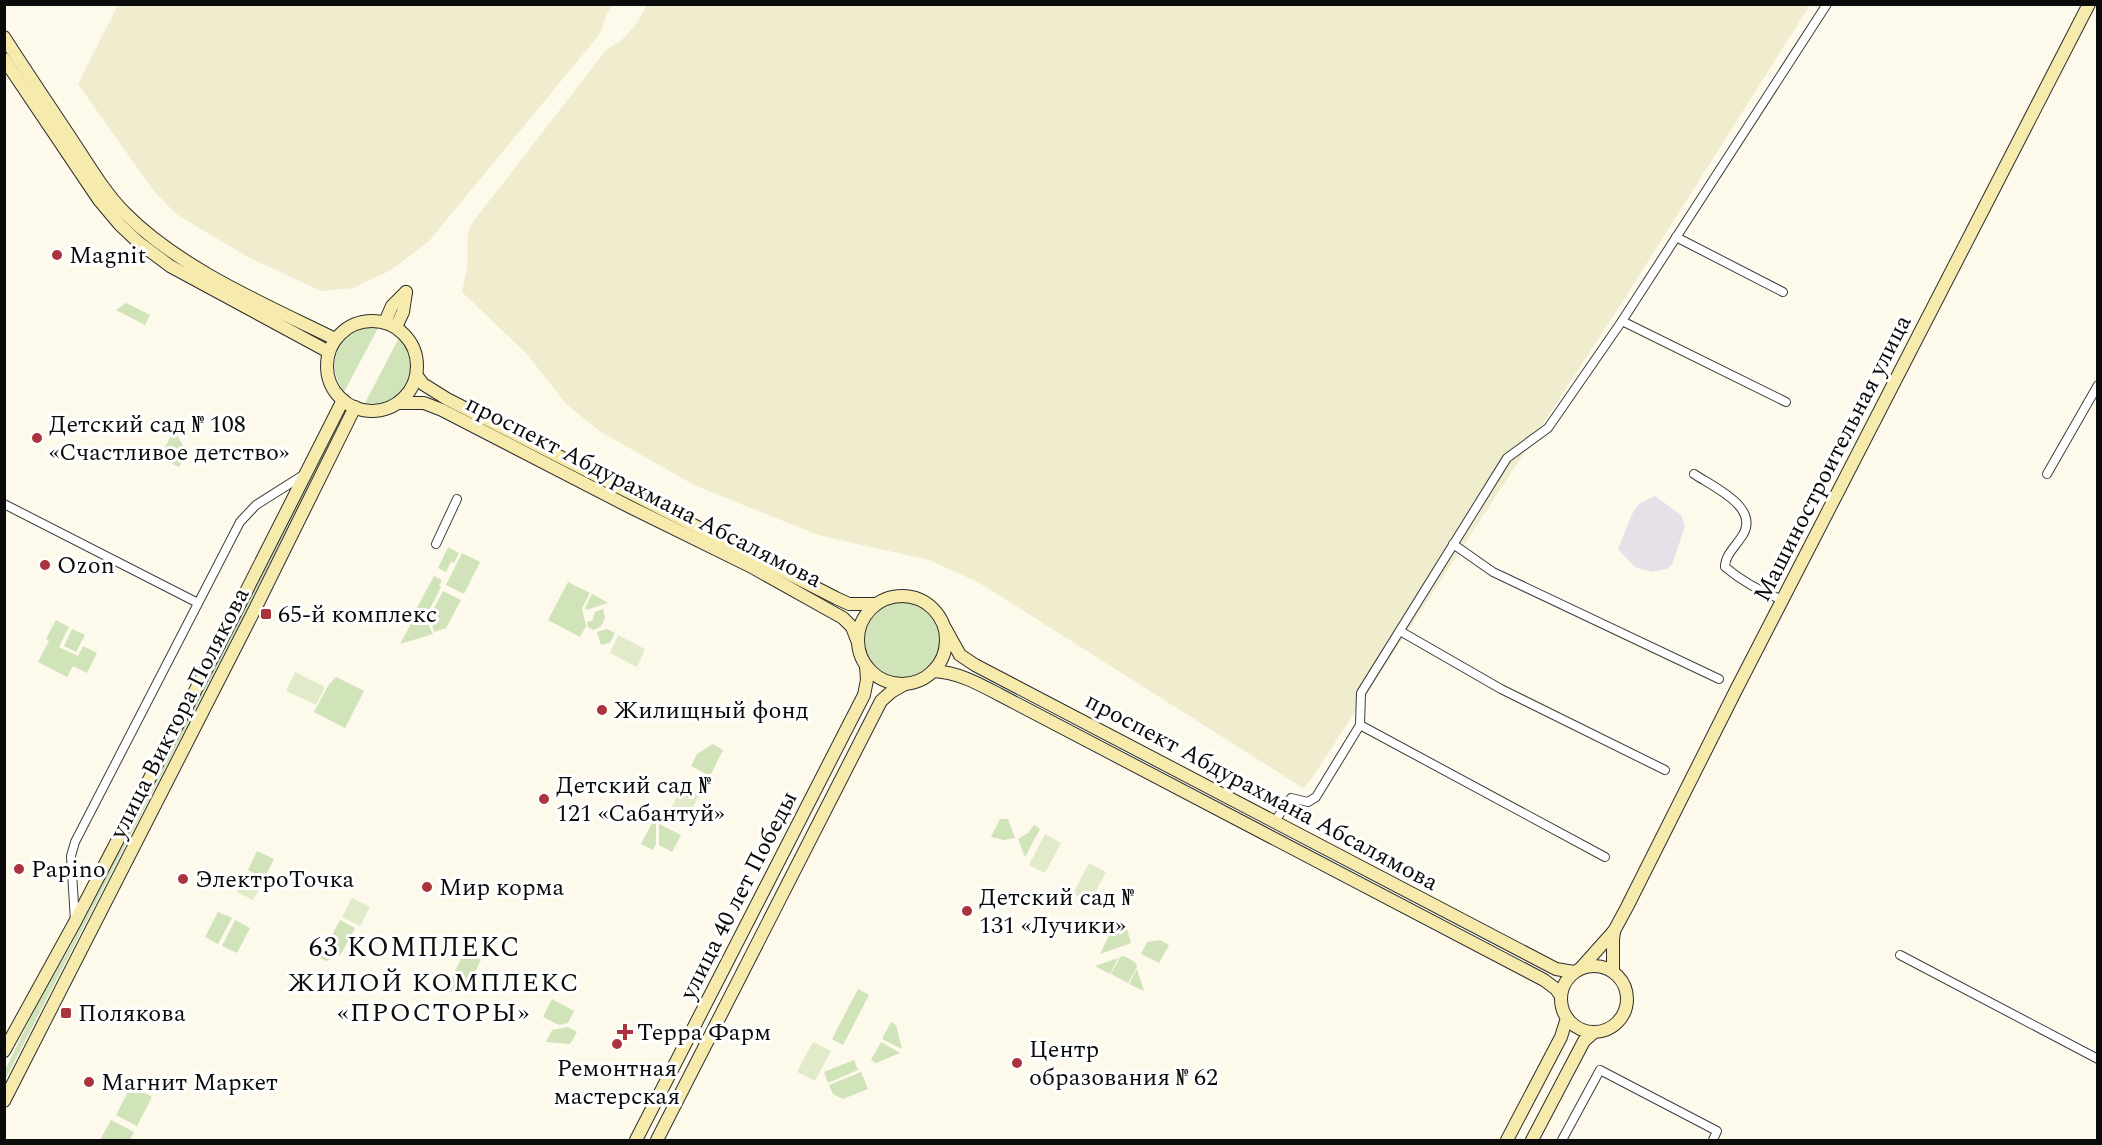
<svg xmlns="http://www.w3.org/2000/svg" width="2102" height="1145" viewBox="0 0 2102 1145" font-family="Spectral,serif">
  <rect width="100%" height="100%" fill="#fdf9eb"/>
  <path fill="#e8e0e9" d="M1655,496l26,19 4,11 -13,39 -6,4 -14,3 -17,-5 -17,-18 16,-39 5,-6z"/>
  <g fill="#f0ecce">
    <path d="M118,5v-1l495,1 -6,9 -8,21 -170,206 -38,29 -38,18 -32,3 -73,-34 -72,-43 -23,-24 -75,-106z"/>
    <path d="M647,5h1163l-189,299 -309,474 -9,10 -325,-206 -49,-22 -111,-25 -122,-49 -95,-54 -35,-28 -39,-50 -65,-62 5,-24 1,-35 5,-11 134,-173 14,-8 15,-17z"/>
  </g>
  <g fill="#d0e3b9">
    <path d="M126,303l24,12 -5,10 -29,-15z"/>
    <path d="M371,327l7,1 -34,64c-20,-29 -7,-58 27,-65z"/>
    <path d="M400,336c4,7 9,14 11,22 5,28 -19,49 -46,45z"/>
    <path d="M345,411l3,1 -343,668v-10l30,-61 38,-67z"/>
    <path d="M174,430l13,23 -8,14 -19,-10z"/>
    <path d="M448,547l11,6 -5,10 -3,-1 -5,10 -8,-4z"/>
    <path d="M462,553l18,9 -16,32 -18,-9z"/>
    <path d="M434,576l8,4 -3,6 2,1 -14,27 -16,5z"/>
    <path d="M568,582l22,11 -8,15 4,18 -6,11 -32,-17z"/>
    <path d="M443,591l18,9 -15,28 -12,4 -4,-16z"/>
    <path d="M592,594l16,9 -22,7 -1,-2z"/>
    <circle cx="903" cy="640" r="38"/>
    <path d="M603,609l2,9 -4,8 -7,4 -6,-3 -1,-5 5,-1 3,-9z"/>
    <path d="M56,620l13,7 -10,20 19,9 5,-10 14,7 -10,20 -14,-7 -6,11 -29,-15 11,-21 -3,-2z"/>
    <path d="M418,620l3,2 5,-2 7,14 -33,10 12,-22z"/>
    <path d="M72,629l13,6 -9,17 -12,-6z"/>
    <path d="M607,629l8,4 -5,10 -9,2 -4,-13z"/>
    <path d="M336,677l28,14 -19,37 -31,-16 14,-26z"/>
    <path d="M713,744l10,6 -13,26 -19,-10 6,-12z"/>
    <path d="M1000,819h8l7,19 -11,2 -13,-3z"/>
    <path d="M653,821l3,2v21l-3,6 -12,-6z"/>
    <path d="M659,824l22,11 -9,17 -13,-7z"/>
    <path d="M1034,825l6,4 -15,28 -7,-18 10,-6z"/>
    <path d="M257,851l17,8 -10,19 -16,-8z"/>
    <path d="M218,912l14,6 -14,26 -13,-7z"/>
    <path d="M235,920l15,8 -13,25 -15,-7z"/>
    <path d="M340,920l15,8 -14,26 -15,7 -6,-3z"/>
    <path d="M1115,923l12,6 4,14 -31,11z"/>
    <path d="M1160,940l9,5 -10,18 -18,-9 6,-12z"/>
    <path d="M465,951l16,9 -16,31 -21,1z"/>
    <path d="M1124,956l11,6 2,5 -9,16 -17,-9 9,-17z"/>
    <path d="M1118,958l-8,16 -15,-8z"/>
    <path d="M1137,969l7,22 -15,-7z"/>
    <path d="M858,989l11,6 -26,50 -11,-6z"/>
    <path d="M552,999l22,12 -6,12 -9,2 -16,-8z"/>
    <path d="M891,1022l5,3 6,24 -20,-10z"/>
    <path d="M568,1027l9,5 -7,12 -24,-2 6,-12z"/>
    <path d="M881,1042l19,11 -24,10 -5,-3z"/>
    <path d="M854,1060l4,10 -30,13 -4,-11z"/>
    <path d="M861,1072l7,17 -25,10 -10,-5 -4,-9z"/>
    <path d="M131,1086l21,11 -15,29 -21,-11z"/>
    <path d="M111,1120l23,12 -4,8h-30z"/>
  </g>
  <g fill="#e1ebc9">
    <path d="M618,635l27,14 -8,18 -27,-14z"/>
    <path d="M295,672l30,15 -9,18 -30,-14z"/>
    <path d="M682,787l17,8 -14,28 -17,-8z"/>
    <path d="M1045,834l16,9 -16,30 -16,-8z"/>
    <path d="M1089,863l17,9 -16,30 -17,-8z"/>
    <path d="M245,876l17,8 -9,16 -16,-8z"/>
    <path d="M352,898l18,9 -10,19 -18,-9z"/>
    <path d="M813,1042l18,9 -16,30 -18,-9z"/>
  </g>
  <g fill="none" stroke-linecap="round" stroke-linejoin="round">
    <defs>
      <g id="street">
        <path d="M1676,237l107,55"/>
        <path d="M1622,321l164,81"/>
        <path d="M1694,474c21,14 70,35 46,65 -6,9 -15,17 -15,28 18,15 36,25 58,33"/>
        <path d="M2047,474l51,-89"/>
        <path d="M4,504l194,99"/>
        <path d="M436,544l21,-45"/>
        <path d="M1453,544l40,28 226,107"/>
        <path d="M1400,631l101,58 164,81"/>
        <path d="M1360,725l245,132"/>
        <path d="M1275,821l16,-23 17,4 8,-5 44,-72 1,-32 146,-235 41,-30 74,-107 205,-317"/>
        <path d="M75,921l-4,-65 4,-14 165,-320 16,-17 49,-31"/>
        <path d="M1900,955l198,104"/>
        <path d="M1562,1140l38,-70 117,61 -4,9"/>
      </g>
      <g id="secondary">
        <path d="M4,37c23,36 47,71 70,106 16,24 31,50 51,70 54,55 141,92 210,126"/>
        <path d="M4,59l95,141 21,25 18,17 32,24 159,86"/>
        <circle cx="372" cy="366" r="45"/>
        <path d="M385,322l7,-16 14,-14"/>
        <path d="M396,327l7,-15 3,-20"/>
        <path d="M417,376l6,8 24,15 389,199 13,6h27"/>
        <path d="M398,403h26l18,7 188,97 120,59 93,52 9,9 5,13"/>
        <circle cx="902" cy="640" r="44"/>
        <path d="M945,628l15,27 15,10 581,304 18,3"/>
        <path d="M933,671c25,1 46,13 67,24l544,285 12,9 5,7"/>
        <circle cx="1594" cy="999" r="33"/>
        <path d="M1581,968l33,-37 13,-24 109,-217 353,-686"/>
        <path d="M1613,971v-31l1,-9"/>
        <path d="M4,1051l71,-129 145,-279 123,-243"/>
        <path d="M4,1101l251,-492 100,-202"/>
        <path d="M636,1140l228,-445 3,-15 -1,-14"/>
        <path d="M657,1140l224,-439 10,-9 14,-8"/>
        <path d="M1507,1140l54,-103 6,-19"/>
        <path d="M1532,1140l52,-99 9,-8"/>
      </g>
    </defs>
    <use href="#street" stroke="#3e3e3e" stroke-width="10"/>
    <use href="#secondary" stroke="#2d2d2d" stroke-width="14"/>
    <use href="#street" stroke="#fff" stroke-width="8"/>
    <use href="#secondary" stroke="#f6ebac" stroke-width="12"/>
  </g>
  <g fill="#ab333d" stroke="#fff" stroke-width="2">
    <circle cx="57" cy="255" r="6"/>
    <circle cx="37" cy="438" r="6"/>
    <circle cx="45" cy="565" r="6"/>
    <rect x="260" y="608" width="12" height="12" rx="3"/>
    <circle cx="602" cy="710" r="6"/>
    <circle cx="544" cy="799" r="6"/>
    <circle cx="19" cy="869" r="6"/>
    <circle cx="183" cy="879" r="6"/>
    <circle cx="427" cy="887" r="6"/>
    <circle cx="967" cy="911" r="6"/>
    <rect x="60" y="1007" width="12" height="12" rx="3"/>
    <path d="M622 1023h6v6h6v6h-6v6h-6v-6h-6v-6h6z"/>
    <circle cx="617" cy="1044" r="6"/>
    <circle cx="1017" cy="1063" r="6"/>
    <circle cx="89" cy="1082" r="6"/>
  </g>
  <g text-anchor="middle" stroke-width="6" stroke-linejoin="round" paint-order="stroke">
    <g font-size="24" fill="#0b0b0b" stroke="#fff" text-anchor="start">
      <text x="69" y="263">Magnit</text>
      <text x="49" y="432">Детский сад № 108<tspan x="49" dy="28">«Счастливое детство»</tspan></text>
      <text x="57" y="573">Ozon</text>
      <text x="278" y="622">65-й комплекс</text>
      <text x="614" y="718">Жилищный фонд</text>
      <text x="556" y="793">Детский сад №<tspan x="556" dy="28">121 «Сабантуй»</tspan></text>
      <text x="31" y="877">Papino</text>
      <text x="195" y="887">ЭлектроТочка</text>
      <text x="439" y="895">Мир корма</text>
      <text x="979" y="905">Детский сад №<tspan x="979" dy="28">131 «Лучики»</tspan></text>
      <text x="78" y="1021">Полякова</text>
      <text x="637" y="1040">Терра Фарм</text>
      <text x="1029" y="1057">Центр<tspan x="1029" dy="28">образования № 62</tspan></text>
      <text x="617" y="1076" text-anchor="middle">Ремонтная<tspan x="617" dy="28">мастерская</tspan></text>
      <text x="101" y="1090">Магнит Маркет</text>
    </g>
    <g font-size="24" fill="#0b0b0b" stroke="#fff">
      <text transform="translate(1832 458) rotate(-63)" y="8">Машиностроительная улица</text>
      <text transform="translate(644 491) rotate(27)" y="8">проспект Абдурахмана Абсалямова</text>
      <text transform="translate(179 713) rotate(-63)" y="8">улица Виктора Полякова</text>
      <text transform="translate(1262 791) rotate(28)" y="8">проспект Абдурахмана Абсалямова</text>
      <text transform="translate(738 895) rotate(-63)" y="8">улица 40 лет Победы</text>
    </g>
    <g font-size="26" letter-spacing="1.5" fill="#0b0b0b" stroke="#fff">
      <text x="434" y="991">ЖИЛОЙ КОМПЛЕКС<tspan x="434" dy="30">«ПРОСТОРЫ»</tspan></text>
    </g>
    <g font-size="27" letter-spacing="1.5" fill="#0b0b0b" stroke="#fff">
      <text x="415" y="956">63 КОМПЛЕКС</text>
    </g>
  </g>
  <rect width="2102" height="1145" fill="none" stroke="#0b0b0b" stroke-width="12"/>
</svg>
